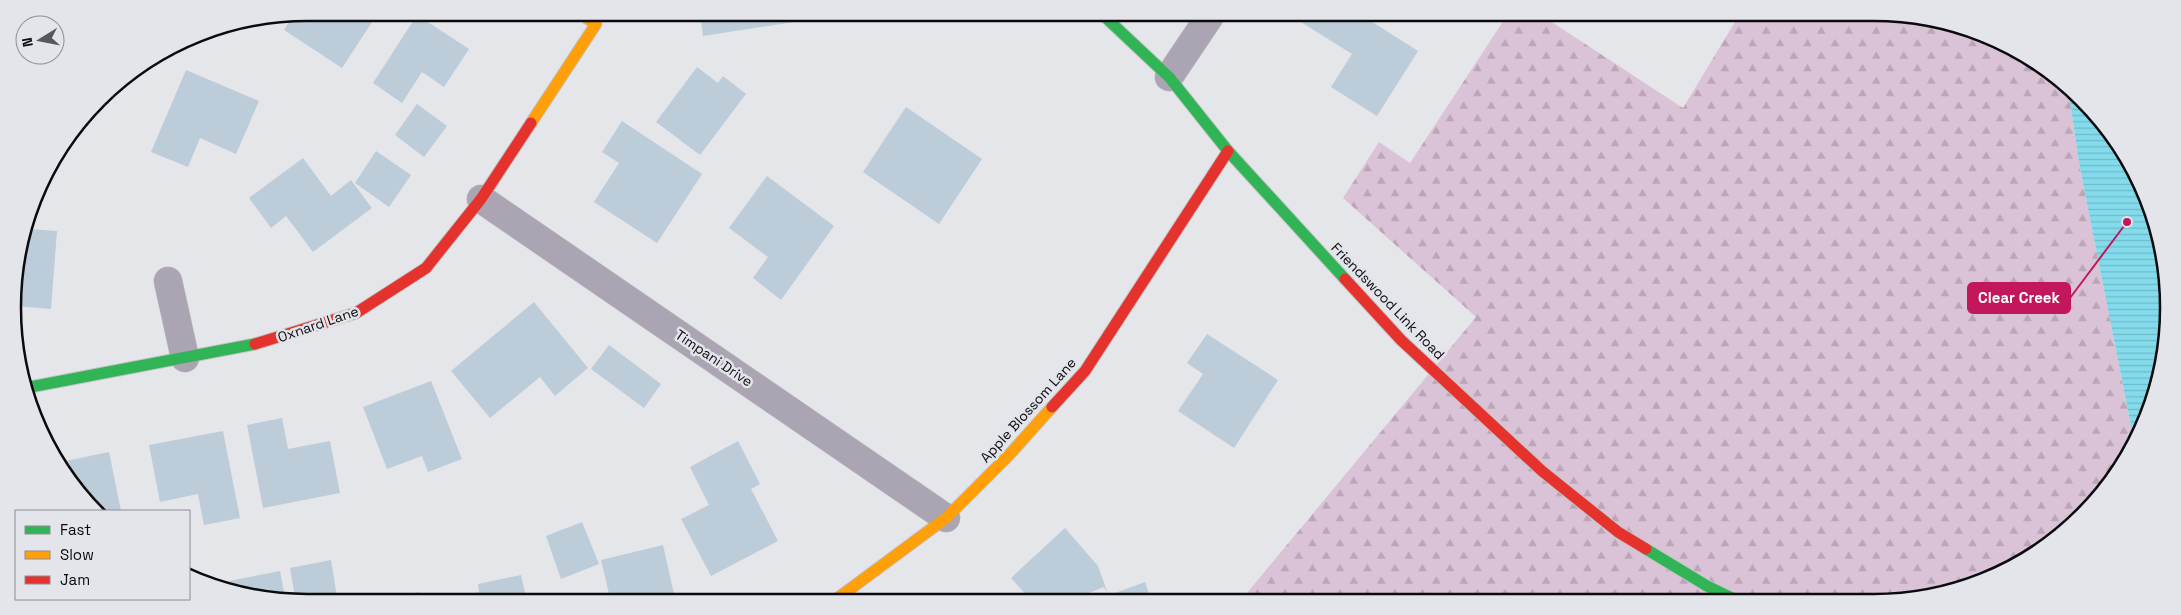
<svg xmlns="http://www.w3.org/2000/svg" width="2181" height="615" viewBox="0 0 2181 615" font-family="'Space Grotesk',sans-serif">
  <defs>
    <pattern id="forest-firs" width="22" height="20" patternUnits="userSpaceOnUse" patternTransform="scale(1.25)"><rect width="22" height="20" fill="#dbc3d7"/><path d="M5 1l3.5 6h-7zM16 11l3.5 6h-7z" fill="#bba6b7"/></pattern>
    <pattern id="water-rules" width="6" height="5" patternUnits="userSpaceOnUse" patternTransform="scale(1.25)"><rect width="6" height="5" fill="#84dbeb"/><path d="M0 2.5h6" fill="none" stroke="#71bbc8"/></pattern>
  </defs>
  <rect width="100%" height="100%" fill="#e5e6e9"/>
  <path fill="url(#forest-firs)" d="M1506,17h38l139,91 55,-91 193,1 106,44 32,32 10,69 55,278 -5,14 -61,74 -64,43 -92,28 -670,-1 234,-282 -133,-119 36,-56 31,21z"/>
  <path fill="url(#water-rules)" d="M2069,94l50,49 44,107v115l-29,76 -55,-278z"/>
  <g fill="#bcccd8">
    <path d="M308,12l18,1 6,4 3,-4h43l-36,55 -58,-38 9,-15z"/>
    <path d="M700,14h93l1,8 -91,14z"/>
    <path d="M417,15l52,34 -25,38 -22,-15 -20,31 -29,-20z"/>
    <path d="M1305,16h58l55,35 -41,65 -46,-29 21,-33 -51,-32z"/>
    <path d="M697,67l21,16 5,-7 23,18 -46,61 -44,-33z"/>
    <path d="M186,70l73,31 -23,53 -36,-16 -12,29 -37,-15z"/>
    <path d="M102,99l4,5 -20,19 -1,-1z"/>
    <path d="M417,104l30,22 -23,31 -29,-22z"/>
    <path d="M906,107l76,52 -43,65 -76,-52z"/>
    <path d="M622,121l80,53 -45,69 -63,-41 25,-39 -17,-11z"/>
    <path d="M376,151l35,24 -22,32 -34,-24z"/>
    <path d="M303,158l28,38 20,-16 21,28 -59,44 -27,-36 -15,12 -22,-30z"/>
    <path d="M767,176l67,50 -53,74 -28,-22 15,-21 -39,-29z"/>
    <path d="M29,229l28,2 -6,78 -36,-3 -2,-18z"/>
    <path d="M534,302l54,66 -33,28 -15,-19 -50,41 -39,-47z"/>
    <path d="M1207,334l71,46 -44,68 -56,-37 25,-37 -16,-11z"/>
    <path d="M609,345l52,39 -17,24 -53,-39z"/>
    <path d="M431,381l31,78 -34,13 -6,-16 -35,13 -24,-62z"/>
    <path d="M282,418l6,31 42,-8 10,52 -77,15 -16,-83z"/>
    <path d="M223,431l17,87 -36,7 -6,-31 -38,8 -11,-57z"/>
    <path d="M738,441l22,43 -9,5 27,52 -67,35 -30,-57 28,-14 -19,-38z"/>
    <path d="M109,452l12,59h-20l-28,-24 -12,-25z"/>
    <path d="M582,522l17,42 -38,15 -15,-43z"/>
    <path d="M1065,528l33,38 9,25h-1l-2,-4 -28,11h-47l-18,-20z"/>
    <path d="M663,545l12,53h-65l-9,-38z"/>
    <path d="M331,560l6,37h-42l-5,-29z"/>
    <path d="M280,571l5,26h-35l-25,-10 -1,-5z"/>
    <path d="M521,575l5,22h-68l21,-5 -1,-8z"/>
    <path d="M1145,582l6,17 -43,-1 -1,-2z"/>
    <path d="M419,592l1,5h-22v-1z"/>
  </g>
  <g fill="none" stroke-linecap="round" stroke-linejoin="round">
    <defs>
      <g id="street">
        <path d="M1169,77l41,-61"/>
        <path d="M481,199l465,319"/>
        <path d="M168,281l17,77"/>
      </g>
      <g id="fast">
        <path d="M1103,15l66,62 59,74 117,128"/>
        <path d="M25,388l230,-44"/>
        <path d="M1646,549l61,37 29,14"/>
      </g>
      <g id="slow">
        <path d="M531,123l65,-99 -17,-11"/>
        <path d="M838,598l108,-80 63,-63 43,-48"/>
      </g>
      <g id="jam">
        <path d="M1345,279l56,61 141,131 76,61 28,17"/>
        <path d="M255,344l101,-31 70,-45 55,-69 50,-76"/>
        <path d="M1052,407l33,-36 143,-220"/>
      </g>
    </defs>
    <use href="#street" stroke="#c3c3c5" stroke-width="29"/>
    <use href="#fast" stroke="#c3c3c5" stroke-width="13"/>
    <use href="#slow" stroke="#c3c3c5" stroke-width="13"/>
    <use href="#jam" stroke="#c3c3c5" stroke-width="13"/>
    <use href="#street" stroke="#aaa4b3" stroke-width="28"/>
    <use href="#fast" stroke="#30b455" stroke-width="11"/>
    <use href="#slow" stroke="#ff9f0a" stroke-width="11"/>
    <use href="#jam" stroke="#e5322d" stroke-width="11"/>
  </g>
  <g text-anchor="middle" stroke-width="5" stroke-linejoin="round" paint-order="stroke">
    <g font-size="14" fill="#0b0b0d" stroke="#e3e5eb">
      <text transform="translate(1388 301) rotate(46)" y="5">Friendswood Link Road</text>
      <text transform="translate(318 324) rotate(-19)" y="5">Oxnard Lane</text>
      <text transform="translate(714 358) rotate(34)" y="5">Timpani Drive</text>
      <text transform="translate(1028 410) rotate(-48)" y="5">Apple Blossom Lane</text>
    </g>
  </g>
  <path d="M0 0H2181V615H0ZM307 21H1874A286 286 0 0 1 2160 307V308A286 286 0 0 1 1874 594H307A286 286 0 0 1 21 308V307A286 286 0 0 1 307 21Z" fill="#e3e5eb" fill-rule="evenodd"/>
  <path fill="none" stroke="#0b0b0d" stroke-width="2.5" d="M307 21H1874A286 286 0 0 1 2160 307V308A286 286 0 0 1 1874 594H307A286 286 0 0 1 21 308V307A286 286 0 0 1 307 21Z"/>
  <path fill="none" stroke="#c2185b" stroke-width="2" d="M2127 222L2070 298"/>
  <circle fill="#c2185b" stroke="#e3e5eb" stroke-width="2" cx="2127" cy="222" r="5"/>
  <rect fill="#c2185b" stroke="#c2185b" stroke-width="2" x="1968" y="283" width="102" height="30" rx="5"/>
  <g font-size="15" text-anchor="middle" font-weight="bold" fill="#fff">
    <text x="2019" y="303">Clear Creek</text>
  </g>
  <rect x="15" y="510" width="175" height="90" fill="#e3e5eb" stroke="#8d8e92"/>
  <rect x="25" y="526" width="25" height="8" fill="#30b455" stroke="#8d8e92"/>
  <text x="60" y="535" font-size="15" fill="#0b0b0d">Fast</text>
  <rect x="25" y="551" width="25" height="8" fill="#ff9f0a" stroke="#8d8e92"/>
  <text x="60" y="560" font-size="15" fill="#0b0b0d">Slow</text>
  <rect x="25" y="576" width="25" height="8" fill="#e5322d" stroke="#8d8e92"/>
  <text x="60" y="585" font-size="15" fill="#0b0b0d">Jam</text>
  <g transform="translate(40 40) rotate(260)"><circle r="24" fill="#e3e5eb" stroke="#8d8e92"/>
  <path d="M0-4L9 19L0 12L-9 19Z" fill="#57585a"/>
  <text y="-8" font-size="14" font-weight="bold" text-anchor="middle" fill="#0b0b0d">N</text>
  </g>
</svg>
